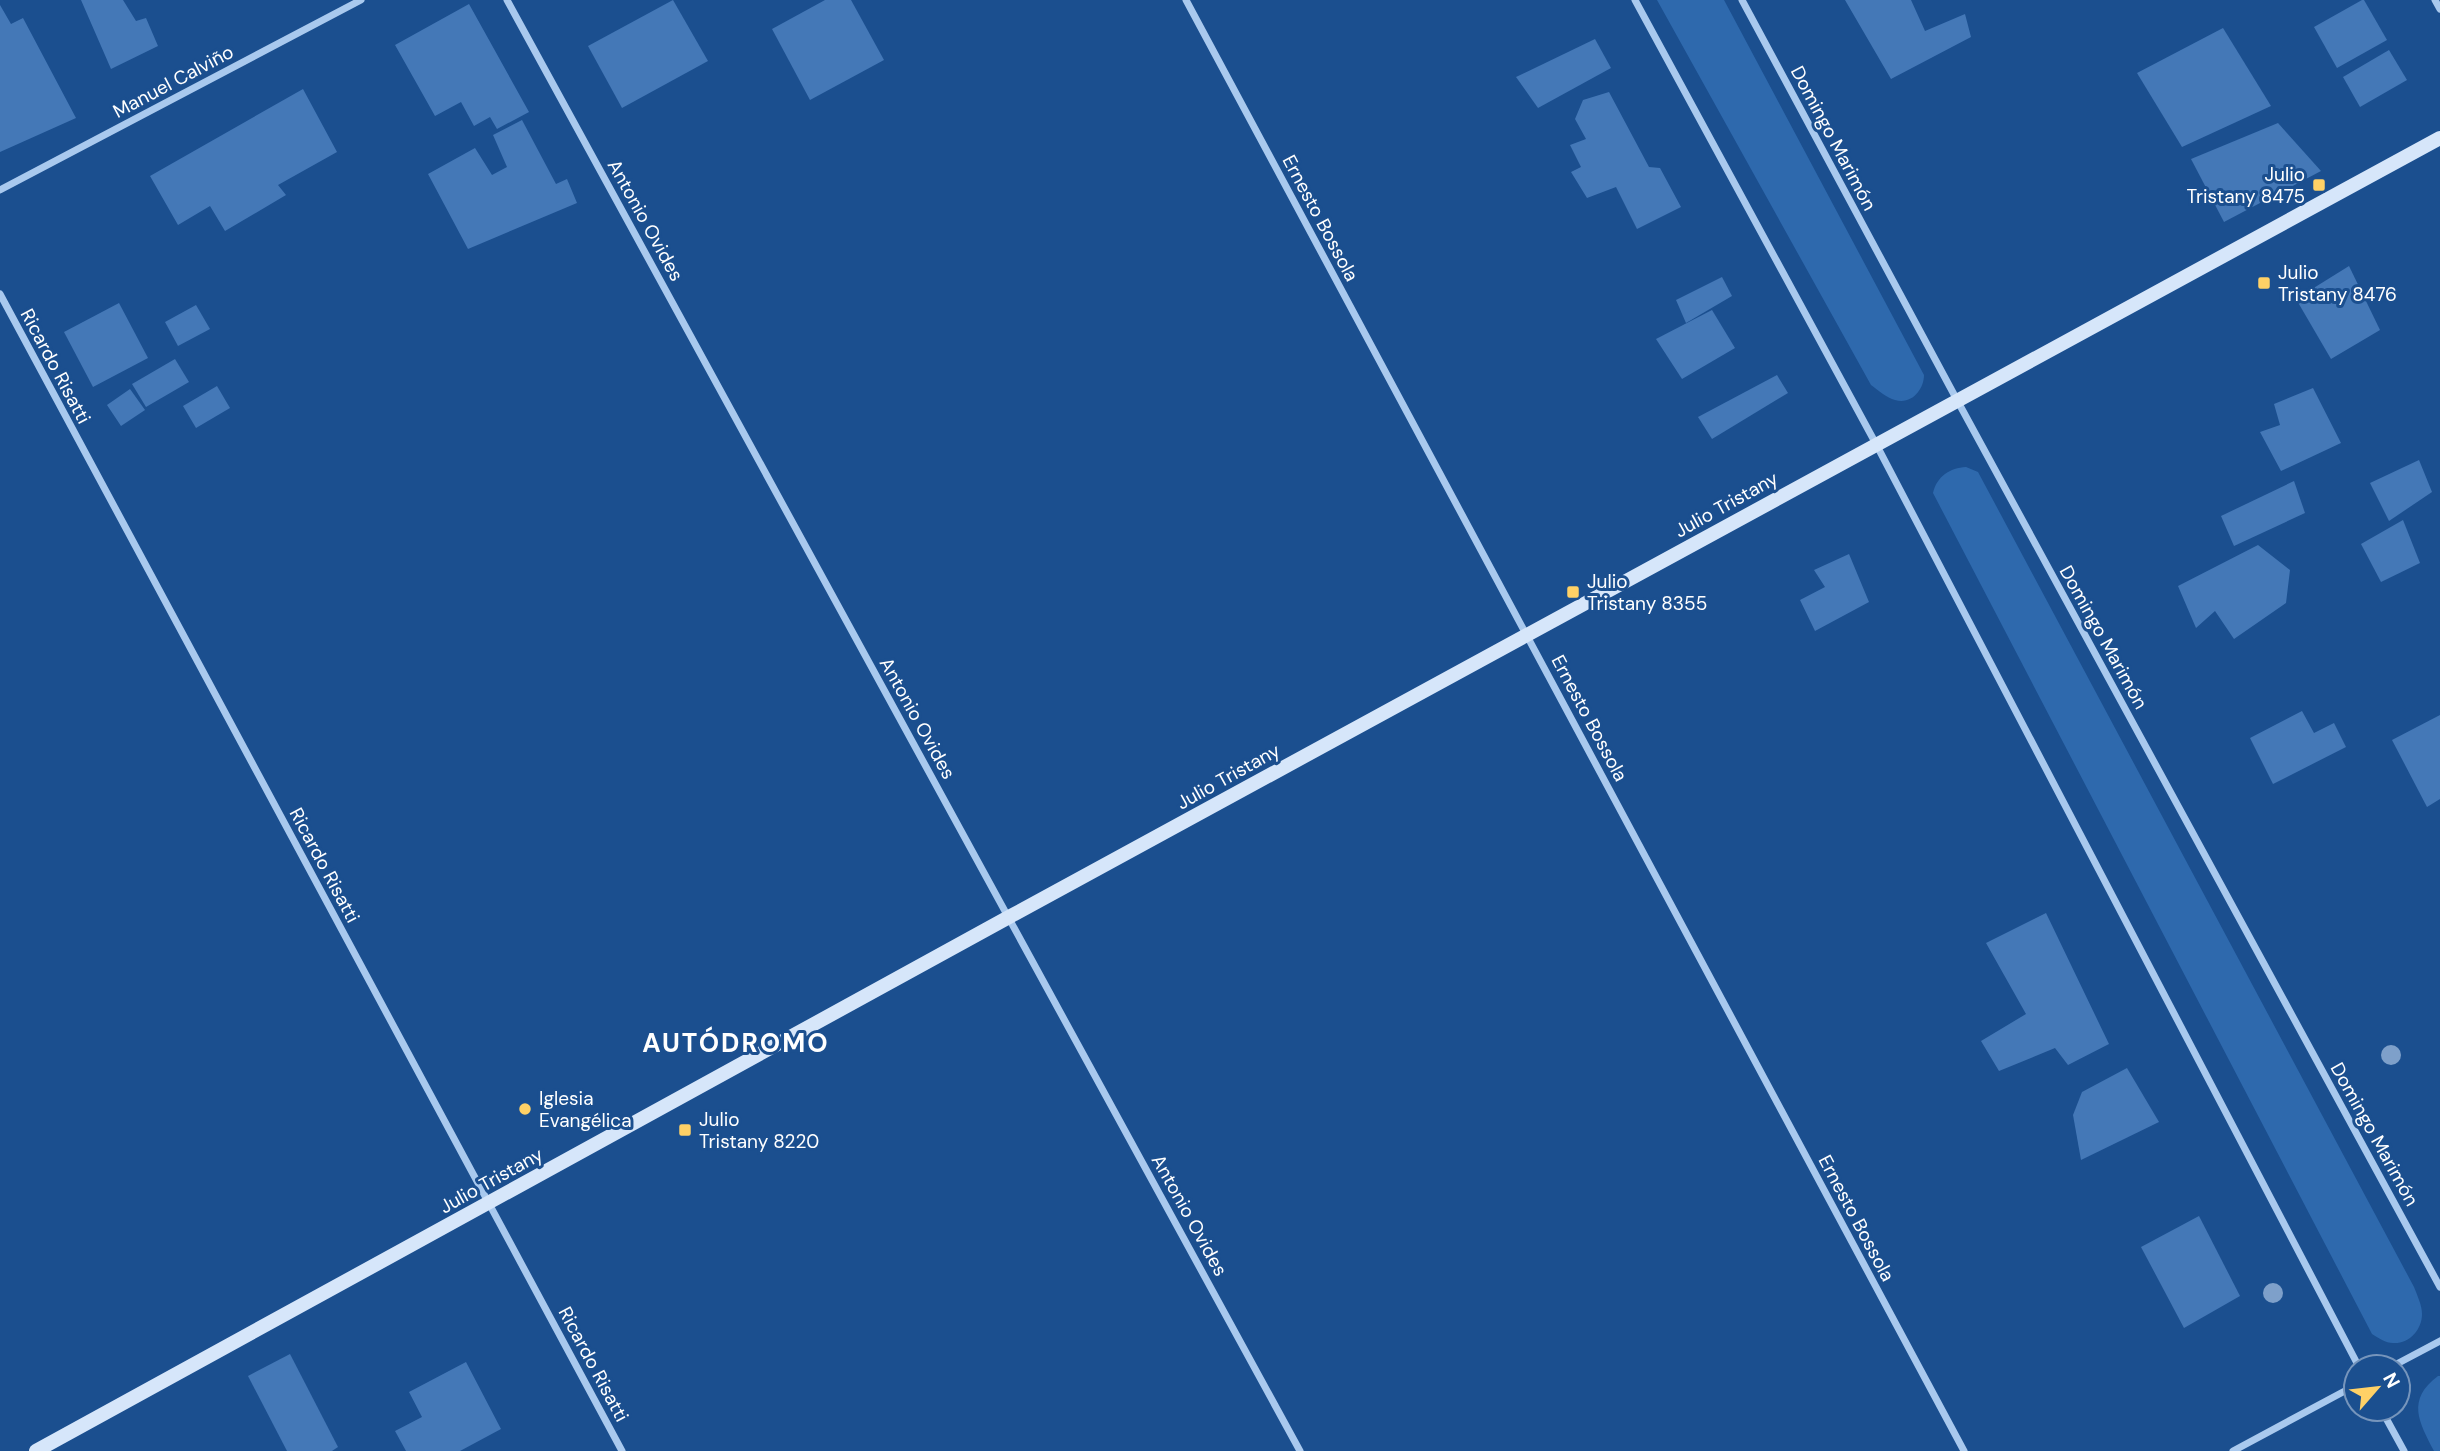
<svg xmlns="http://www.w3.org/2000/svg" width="2440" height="1451" viewBox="0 0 2440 1451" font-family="'DM Sans',sans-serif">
  <rect width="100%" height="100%" fill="#1b4f8f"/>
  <g fill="#2e69ad">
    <path d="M1657,0h67l200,375c0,14 -12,30 -29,25 -8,-2 -17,-10 -24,-15z"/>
    <path d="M1966,467l12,5 436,815c3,8 8,18 8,27 0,16 -13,30 -29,29 -7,0 -15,-5 -21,-9l-439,-841c4,-17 17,-25 33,-26z"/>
    <path d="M2438,1376h2v75h-6c-15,-29 -28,-51 4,-75z"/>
  </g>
  <g fill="#4478b7">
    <path d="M81,0h42l13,21 10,-3 12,28 -47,23z"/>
    <path d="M673,0l35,61 -86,47 -34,-62z"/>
    <path d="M825,0h26l33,60 -74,40 -38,-71z"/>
    <path d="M1845,0h66l14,31 40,-17 6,23 -80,42z"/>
    <path d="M2362,0h2l23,40 -50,28 -23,-41z"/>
    <path d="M469,4l60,108 -32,17 -7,-12 -16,9 -13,-24 -26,14 -40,-71z"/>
    <path d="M0,5l11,19 12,-6 53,100 -76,34z"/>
    <path d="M2223,28l48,78 -89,41 -45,-74z"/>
    <path d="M1595,39l16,29 -73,40 -22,-31z"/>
    <path d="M2389,50l18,30 -47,27 -17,-30z"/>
    <path d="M303,89l34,63 -59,33 8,10 -61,36 -15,-25 -32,19 -28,-49z"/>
    <path d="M1609,92l40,75 11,1 21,39 -44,22 -21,-42 -29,11 -16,-26 10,-5 -11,-22 16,-6 -11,-20 8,-19z"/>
    <path d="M522,120l34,64 11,-5 10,24 -109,46 -40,-75 47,-26 17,27 15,-8 -14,-32z"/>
    <path d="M2278,123l43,48 -97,51 -33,-63z"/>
    <path d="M2349,266l31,64 -49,29 -35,-60z"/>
    <path d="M1722,277l10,19 -46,27 -10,-23z"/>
    <path d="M119,303l29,55 -55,29 -29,-55z"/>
    <path d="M196,305l14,24 -32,17 -13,-24z"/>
    <path d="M1712,310l23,38 -53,31 -26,-40z"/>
    <path d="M175,359l14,23 -43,25 -14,-23z"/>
    <path d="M1777,375l11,18 -76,46 -14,-22z"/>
    <path d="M217,386l13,22 -34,20 -13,-22z"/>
    <path d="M2313,388l28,55 -60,28 -21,-39 20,-7 -6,-21z"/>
    <path d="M130,389l15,21 -24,16 -14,-21z"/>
    <path d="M2419,460l13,32 -43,29 -19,-38z"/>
    <path d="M2294,481l11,32 -71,33 -13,-30z"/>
    <path d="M2403,520l17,43 -39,19 -20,-38z"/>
    <path d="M2258,545l32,25 -4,33 -52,36 -19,-28 -19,17 -18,-42z"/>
    <path d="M1849,554l20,48 -54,29 -15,-31 25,-13 -11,-17z"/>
    <path d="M2302,711l12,22 20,-10 12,24 -73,37 -23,-46z"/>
    <path d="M2440,715v84l-13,8 -35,-67z"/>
    <path d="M2046,913l63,131 -41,21 -13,-17 -56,23 -18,-30 45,-27 -40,-71z"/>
    <path d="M2127,1068l32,54 -78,38 -8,-45 9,-23z"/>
    <path d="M2199,1216l41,80 -56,32 -43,-81z"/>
    <path d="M290,1354l48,93 -6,4h-45l-39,-75z"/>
    <path d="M466,1362l35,67 -41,22h-54l-11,-20 27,-14 -13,-25z"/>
  </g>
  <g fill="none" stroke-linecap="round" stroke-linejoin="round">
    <g stroke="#a9c9ee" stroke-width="7">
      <path d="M507,0l793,1451"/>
      <path d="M1186,0l778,1451"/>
      <path d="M1635,0l241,444 483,923"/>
      <path d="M1742,0l215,400 483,887"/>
      <path d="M2435,0l5,9"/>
      <path d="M0,190l361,-190"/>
      <path d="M0,294l622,1157"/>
      <path d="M2391,1367l49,-26"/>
      <path d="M2381,1409l23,42"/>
      <path d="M2233,1451l123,-66"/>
    </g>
    <path stroke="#d6e6fa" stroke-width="14" d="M36,1451l973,-534 1431,-779"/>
  </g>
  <g fill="#7ea0ca">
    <circle cx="2391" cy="1055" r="10"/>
    <circle cx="2273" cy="1293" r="10"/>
  </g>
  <g fill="#ffd166" stroke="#1b4f8f" stroke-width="2.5">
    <rect x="2312" y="178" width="14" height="14" rx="3.5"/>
    <rect x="2257" y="276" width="14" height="14" rx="3.5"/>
    <rect x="1566" y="585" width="14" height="14" rx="3.5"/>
    <circle cx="525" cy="1109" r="7"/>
    <rect x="678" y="1123" width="14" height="14" rx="3.5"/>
  </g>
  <g text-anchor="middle" stroke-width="6" stroke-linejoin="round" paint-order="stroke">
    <g font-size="19" fill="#fff" stroke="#1b4f8f">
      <text transform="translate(173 81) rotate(-28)" y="7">Manuel Calviño</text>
      <text transform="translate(1834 138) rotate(62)" y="7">Domingo Marimón</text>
      <text transform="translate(1321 218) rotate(62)" y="7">Ernesto Bossola</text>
      <text transform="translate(646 220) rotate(61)" y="7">Antonio Ovides</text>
      <text transform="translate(56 366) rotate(62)" y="7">Ricardo Risatti</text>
      <text transform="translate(1726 504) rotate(-29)" y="7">Julio Tristany</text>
      <text transform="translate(2104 637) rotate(61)" y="7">Domingo Marimón</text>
      <text transform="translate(918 718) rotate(61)" y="7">Antonio Ovides</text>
      <text transform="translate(1590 718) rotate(62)" y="7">Ernesto Bossola</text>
      <text transform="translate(1228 776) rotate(-29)" y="7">Julio Tristany</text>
      <text transform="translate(325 865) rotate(62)" y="7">Ricardo Risatti</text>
      <text transform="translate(2375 1134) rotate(61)" y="7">Domingo Marimón</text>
      <text transform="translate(491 1180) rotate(-29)" y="7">Julio Tristany</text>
      <text transform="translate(1190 1215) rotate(61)" y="7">Antonio Ovides</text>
      <text transform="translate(1857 1218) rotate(62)" y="7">Ernesto Bossola</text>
      <text transform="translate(594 1364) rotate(62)" y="7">Ricardo Risatti</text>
    </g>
    <g font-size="19" fill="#fff" stroke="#1b4f8f" text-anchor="start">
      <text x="2305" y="181" text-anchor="end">Julio<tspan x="2305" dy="22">Tristany 8475</tspan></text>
      <text x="2278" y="279">Julio<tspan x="2278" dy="22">Tristany 8476</tspan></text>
      <text x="1587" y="588">Julio<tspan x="1587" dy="22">Tristany 8355</tspan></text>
      <text x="539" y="1105">Iglesia<tspan x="539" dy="22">Evangélica</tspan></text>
      <text x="699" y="1126">Julio<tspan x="699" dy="22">Tristany 8220</tspan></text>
    </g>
    <g font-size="26" font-weight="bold" letter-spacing="2" fill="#fff" stroke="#1b4f8f">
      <text x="736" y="1052">AUTÓDROMO</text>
    </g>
  </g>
  <g transform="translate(2377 1388) rotate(62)"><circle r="33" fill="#1b4f8f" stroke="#7695bc" stroke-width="2"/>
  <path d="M0-5L12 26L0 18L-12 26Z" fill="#ffd166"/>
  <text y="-10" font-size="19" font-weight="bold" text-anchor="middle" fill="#ffffff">N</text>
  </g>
</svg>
